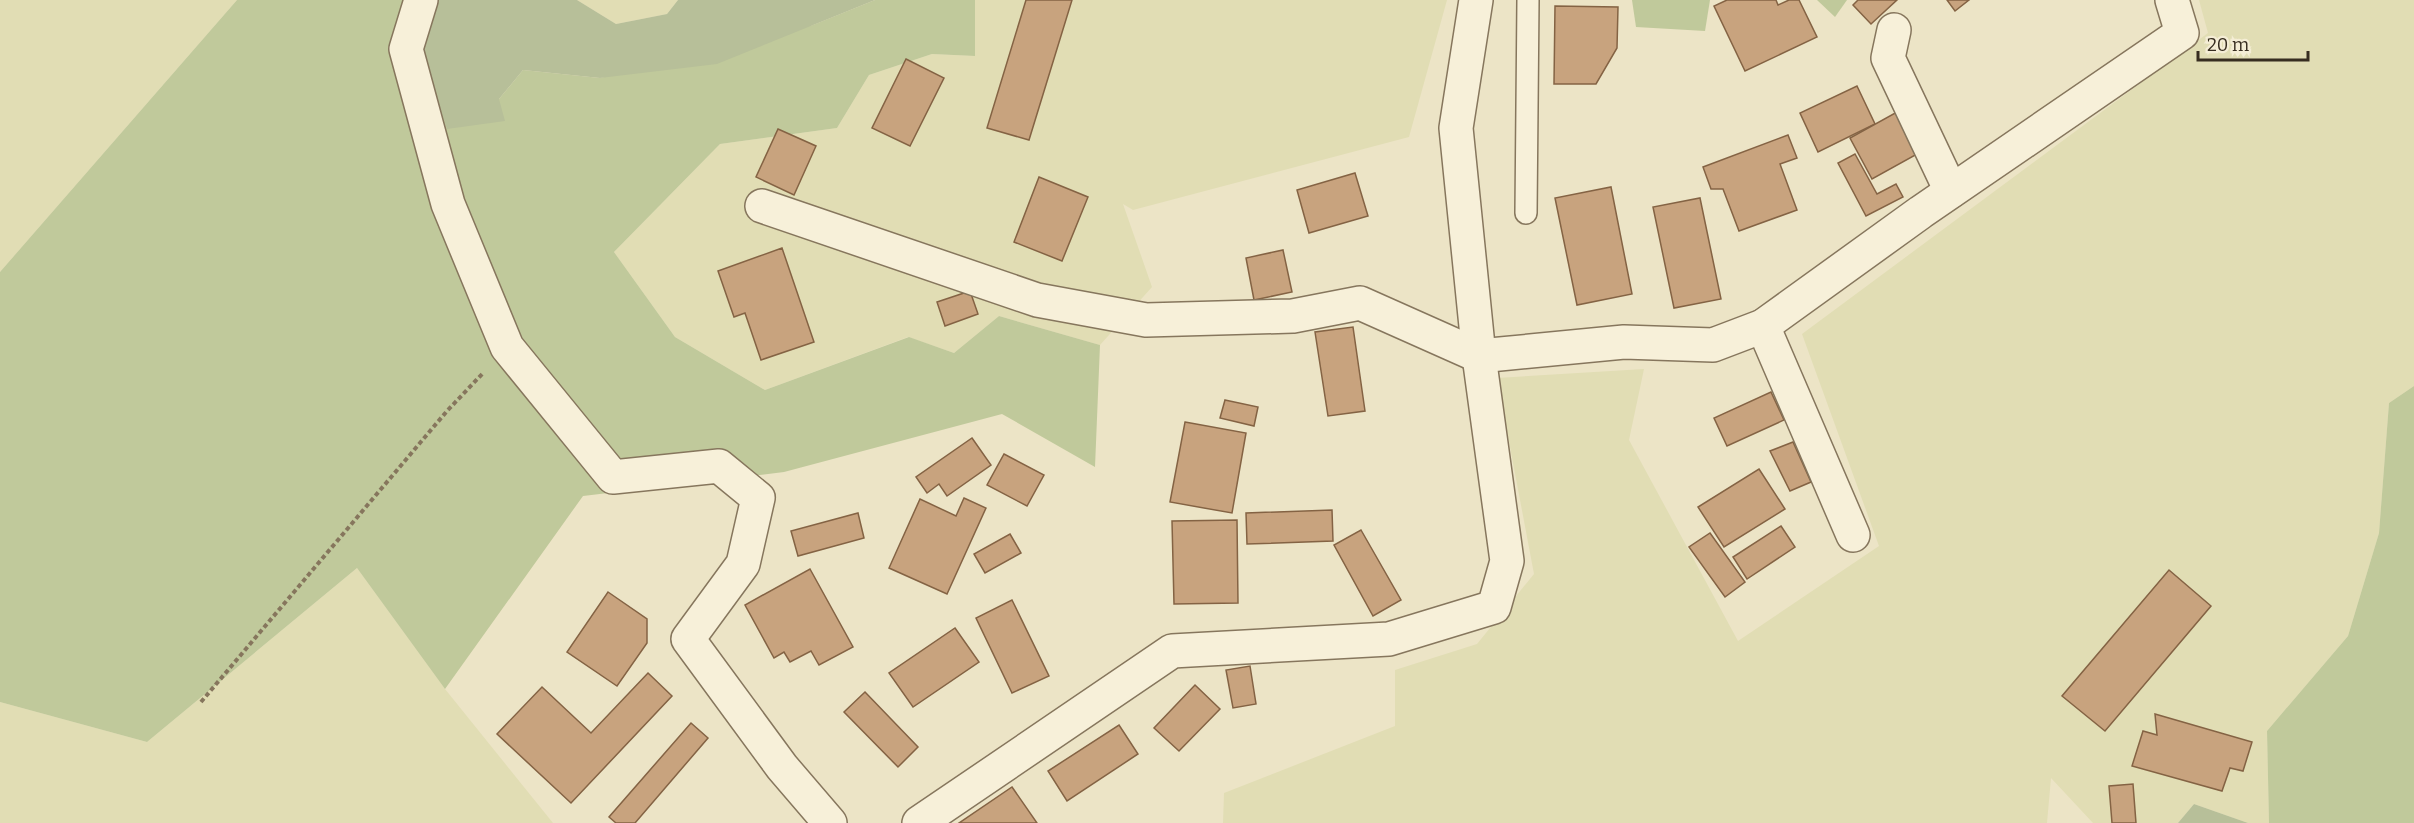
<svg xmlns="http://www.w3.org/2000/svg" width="2414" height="823" viewBox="0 0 2414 823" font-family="Bitter,serif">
  <rect width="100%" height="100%" fill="#ece4c6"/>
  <g fill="#e1ddb4">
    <path d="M0,0h237l-237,272z"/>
    <path d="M577,0h101l-11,14 -51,10z"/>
    <path d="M975,0h472l-38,137 -276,73 -10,-6 29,83 -52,58 -101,-29 -45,37 -46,-16 -143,53 -90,-53 -61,-85 106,-108 117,-16 32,-53 63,-21 43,2z"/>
    <path d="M2199,0h215v386l-25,17 -10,130 -31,103 -81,95 2,92h-21l-54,-19 -16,19h-85l-42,-45 -4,45h-824l1,-30 171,-67v-56l82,-26 57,-70 -37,-196 147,-9 -15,71 109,201 141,-95 -77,-212 406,-301z"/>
    <path d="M357,568l88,121 108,134h-553v-121l147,40z"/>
  </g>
  <g fill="#c0c99b">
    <path d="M237,0h202l-16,52 76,47 24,-29 77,8 213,-53 62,-25h100v56l-43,-2 -63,21 -32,53 -117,16 -106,108 61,85 90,53 144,-53 45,16 45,-37 101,29 -5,122 -93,-53 -218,58 -201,24 -138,193 -88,-121 -210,174 -147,-40v-430z"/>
    <path d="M1632,0h78l-5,31 -69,-4z"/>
    <path d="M1817,0h30l-12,17z"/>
    <path d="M2414,386v437h-145l-2,-92 81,-95 31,-103 10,-130z"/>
  </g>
  <g fill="#b7bf99">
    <path d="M439,0h138l39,24 51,-10 11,-14h197l-158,64 -117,14 -77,-8 -24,29 6,22 -58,8 -25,-77z"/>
    <path d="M2194,804l54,19h-70z"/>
  </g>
  <g fill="#c8a37e" stroke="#846344" stroke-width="1.5">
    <path d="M1026,0h46l-43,140 -42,-12z"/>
    <path d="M1727,0h49l2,5 11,-5h10l18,37 -72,34 -31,-65z"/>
    <path d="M1858,0h39l-26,24 -18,-19z"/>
    <path d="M1947,0h22l-14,11z"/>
    <path d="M1555,6l63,1 -1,41 -21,36h-42z"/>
    <path d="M906,59l38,19 -34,68 -38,-18z"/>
    <path d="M1857,86l18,38 -57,28 -18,-39z"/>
    <path d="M1897,112l22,41 -47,26 -22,-41z"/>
    <path d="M778,129l38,17 -22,49 -38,-18z"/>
    <path d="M1788,135l9,23 -17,6 17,46 -58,21 -16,-42h-12l-8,-22z"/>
    <path d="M1855,154l22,40 19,-10 7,13 -37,19 -28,-53z"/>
    <path d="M1355,173l13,43 -59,17 -12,-43z"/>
    <path d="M1039,177l49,20 -26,64 -48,-19z"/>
    <path d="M1611,187l21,107 -55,11 -22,-107z"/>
    <path d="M1700,198l21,101 -47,9 -21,-101z"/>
    <path d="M782,248l32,94 -53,18 -16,-47 -11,4 -16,-46z"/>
    <path d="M1283,250l9,42 -38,8 -8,-42z"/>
    <path d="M970,291l8,23 -33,12 -8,-24z"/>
    <path d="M1353,327l12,84 -37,5 -13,-84z"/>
    <path d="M1771,392l13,28 -57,26 -13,-28z"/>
    <path d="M1225,400l33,7 -4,19 -34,-8z"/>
    <path d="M1185,422l61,11 -14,80 -62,-11z"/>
    <path d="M972,438l19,27 -44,31 -8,-12 -12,9 -11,-16z"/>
    <path d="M1793,442l18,40 -21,9 -20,-40z"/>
    <path d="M1004,454l40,21 -17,31 -40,-21z"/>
    <path d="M1759,469l26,40 -61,38 -26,-40z"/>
    <path d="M964,498l22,10 -39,86 -58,-26 31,-69 36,17z"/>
    <path d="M1332,510l1,31 -86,3 -1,-31z"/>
    <path d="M858,513l6,25 -66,18 -7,-25z"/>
    <path d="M1237,520l1,83 -64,1 -2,-83z"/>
    <path d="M1781,526l14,21 -48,32 -14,-22z"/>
    <path d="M1361,530l40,70 -28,16 -39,-71z"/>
    <path d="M1710,533l35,49 -20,15 -36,-50z"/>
    <path d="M1010,534l11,19 -36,20 -11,-19z"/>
    <path d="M810,569l43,78 -34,18 -8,-14 -21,11 -6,-10 -10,6 -29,-53z"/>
    <path d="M2169,570l42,36 -106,125 -43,-35z"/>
    <path d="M608,592l39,27v24l-30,43 -50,-34z"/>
    <path d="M1012,600l37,76 -37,17 -36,-75z"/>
    <path d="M955,628l24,34 -66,45 -24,-34z"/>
    <path d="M1250,666l6,38 -23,4 -7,-38z"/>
    <path d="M648,673l24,23 -101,107 -74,-69 45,-47 49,46z"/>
    <path d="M1195,685l25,24 -41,42 -25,-23z"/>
    <path d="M865,692l53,55 -20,20 -54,-55z"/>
    <path d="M2155,714l97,28 -9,29 -13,-3 -8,23 -90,-25 11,-35 14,4z"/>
    <path d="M691,723l17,15 -73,85h-19l-7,-6z"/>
    <path d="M1119,725l19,29 -71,47 -19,-30z"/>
    <path d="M2133,784l3,39h-24l-3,-37z"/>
    <path d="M1012,787l25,36h-78z"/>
  </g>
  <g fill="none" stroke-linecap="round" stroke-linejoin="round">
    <defs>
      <path id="service" d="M1526,213l2,-213"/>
      <g id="minor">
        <path d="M421,0l-15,49 42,155 59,143 106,130 106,-11 39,32 -15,66 -55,75 94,128 48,56"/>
        <path d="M1894,30l-6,28 63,133"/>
        <path d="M762,206l275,94 109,20 147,-4 67,-13 119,53 145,-14 89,3 50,-19 158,-114 261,-179 -10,-33"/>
        <path d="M1763,326l90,209"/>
        <path d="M919,823l253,-172 217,-12 105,-32 13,-46 -28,-205 -23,-228 20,-128"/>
      </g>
    </defs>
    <use href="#service" stroke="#86765d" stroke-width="24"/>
    <use href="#minor" stroke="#86765d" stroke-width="36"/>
    <path stroke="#86765d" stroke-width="4" stroke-dasharray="4.5 3" stroke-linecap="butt" d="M201,702l246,-291 37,-39"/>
    <use href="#service" stroke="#f7f0d9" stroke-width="21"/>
    <use href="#minor" stroke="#f7f0d9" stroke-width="33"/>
  </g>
  <path d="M2198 51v9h110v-9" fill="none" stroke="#372d20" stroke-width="3"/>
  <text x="2207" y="51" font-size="18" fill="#372d20" stroke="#f4edd5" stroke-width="4.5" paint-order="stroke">20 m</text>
</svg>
